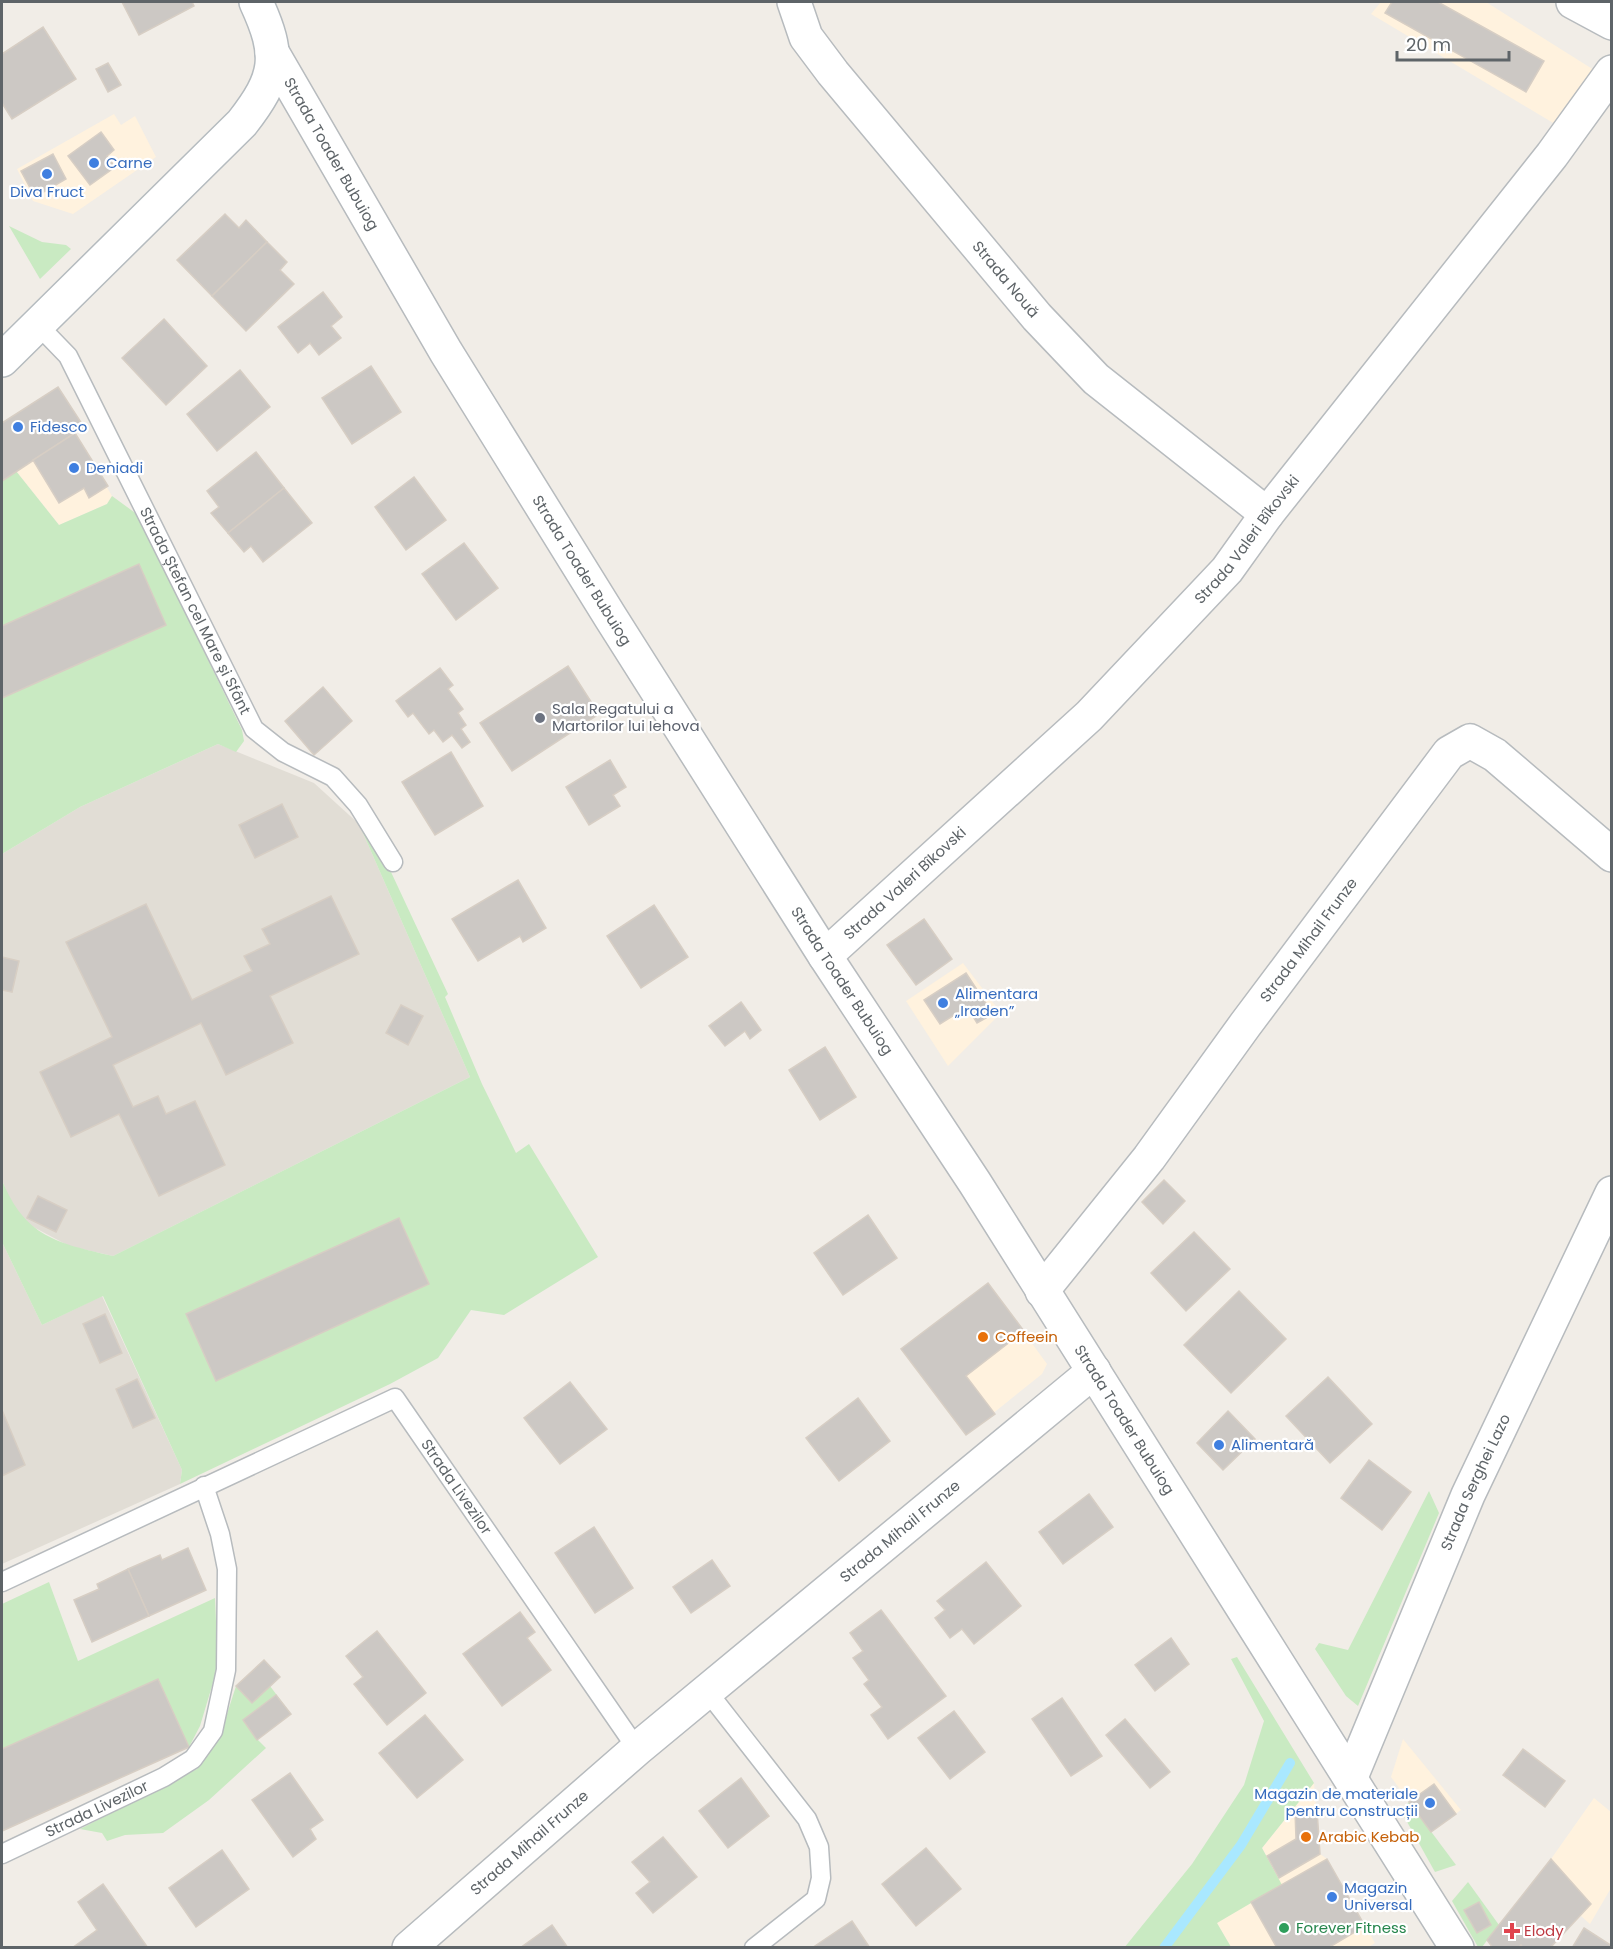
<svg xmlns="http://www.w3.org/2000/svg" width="1613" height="1949" viewBox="0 0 1613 1949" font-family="Poppins,sans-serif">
  <rect width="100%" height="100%" fill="#f1ede7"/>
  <g fill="#fff2de">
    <path d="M1381,2h105l108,68 -39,54 -184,-110z"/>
    <path d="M114,114l7,11 14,-9 21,41 -83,57 -40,-13 -16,-32z"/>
    <path d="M75,433l37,63 -5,8 -48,21 -43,-54z"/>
    <path d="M963,963l38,50 -53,53 -42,-65z"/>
    <path d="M988,1283l59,81 -5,10 -76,61 -65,-86z"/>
    <path d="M1403,1739l58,71 -30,22 -40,-55z"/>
    <path d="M1314,1783l6,71 7,5 48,84 -8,5 -136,-1 -14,-24 34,-21 28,-24 -17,-30z"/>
    <path d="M1594,1798l17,14v76l-21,36 -9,-8 -31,31h-57l-6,-7 64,-81z"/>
  </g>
  <g fill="#e1ddd5">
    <path d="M218,744l96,39 45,41 111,253 -357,179 -44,-10 -43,-23 -15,-20 -9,-23v-326l78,-47z"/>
    <path d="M2,1242l40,83 60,-29 80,174 -2,14 -178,80z"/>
  </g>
  <g fill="#c9eac2">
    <path d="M9,226l33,16 24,3 5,4 -31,30z"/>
    <path d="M16,471l43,54 48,-21 5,-8 26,19 104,215 2,11 -8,11 -18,-8 -138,63 -78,47v-373z"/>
    <path d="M359,824l32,48 57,122 -3,3 37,87 34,69 13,-9 69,113 -94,58 -33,-5 -33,48 -48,26 -210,100 2,-14 -79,-174 -61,29 -40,-83v-62c23,57 55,63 111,76l357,-179z"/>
    <path d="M1429,1491l10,22 -81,193 -12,-10 -31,-47 4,-6 29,7z"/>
    <path d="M49,1582l29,79 137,-63 3,68 -18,60 -11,21 -31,-67 -156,69v-145z"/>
    <path d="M1237,1657l77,126 -52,65 20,37 -65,38 14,24 -107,1 68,-84 52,-79 20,-64 -33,-62z"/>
    <path d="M264,1660l16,17 -10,9 21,28 -34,25 9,9 -57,52 -46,33 -38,2 -18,6 -5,-8 -22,-4 117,-60 22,-30 17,-53z"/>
    <path d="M1409,1802l47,63 -21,7 -34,-61z"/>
    <path d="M1468,1882l31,43 -17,22h-4l-26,-46z"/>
  </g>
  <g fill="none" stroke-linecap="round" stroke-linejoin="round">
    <path stroke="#a9e8ff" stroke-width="10" d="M1164,1948l77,-103 49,-82"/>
  </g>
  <g fill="#ccc8c4" stroke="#d7cec4" stroke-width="1.5">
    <path d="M122,2h70l2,4 -55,29z"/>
    <path d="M1392,2h46l106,59 -18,31 -141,-79z"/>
    <path d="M43,27l33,52 -64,40 -10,-16v-49z"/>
    <path d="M108,63l13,22 -13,7 -12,-23z"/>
    <path d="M101,132l13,18 -7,6 8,11 -25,18 -22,-29z"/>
    <path d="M53,154l13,25 -31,18 -14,-26z"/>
    <path d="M225,214l14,14 7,-8 21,22 -55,54 -35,-36z"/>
    <path d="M267,242l20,20 -7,8 14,14 -48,47 -34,-35z"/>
    <path d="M323,292l19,25 -11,9 10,12 -22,17 -9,-12 -12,10 -20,-26z"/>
    <path d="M164,319l43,47 -41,39 -44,-47z"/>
    <path d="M371,366l30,46 -49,32 -30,-46z"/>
    <path d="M240,370l30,37 -53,44 -30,-37z"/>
    <path d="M58,387l26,40 -82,54v-58z"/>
    <path d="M75,433l33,53 -19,12 -5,-10 -25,15 -26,-43z"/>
    <path d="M256,452l28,36 -56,45 -17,-20 8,-6 -12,-16z"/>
    <path d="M414,477l32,43 -40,30 -31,-43z"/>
    <path d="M284,488l28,35 -49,39 -12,-16 -7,6 -16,-19z"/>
    <path d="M464,543l34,45 -42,32 -34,-46z"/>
    <path d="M139,564l27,61 -164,73v-72z"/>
    <path d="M568,666l31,48 -87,57 -32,-48z"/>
    <path d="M440,668l13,17 -5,4 15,20 -5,4 8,12 -5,4 9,13 -8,6 -10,-13 -9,7 -9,-12 -5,4 -16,-21 -5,4 -12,-16z"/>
    <path d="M323,687l29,34 -38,34 -29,-34z"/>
    <path d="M451,752l32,54 -48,29 -33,-53z"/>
    <path d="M610,760l16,27 -13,8 7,11 -31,19 -23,-38z"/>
    <path d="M282,804l16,33 -43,21 -16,-33z"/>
    <path d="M518,880l28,48 -23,14 -3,-6 -42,25 -26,-42z"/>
    <path d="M331,896l28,58 -89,42 23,47 -67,32 -25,-52 -88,42 20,42 25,-11 8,18 29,-13 30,64 -66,31 -40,-82 -48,23 -31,-65 72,-35 -46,-95 80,-38 46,96 60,-29 -8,-15 26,-12 -8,-15z"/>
    <path d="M654,905l34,52 -47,31 -34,-52z"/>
    <path d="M924,919l28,40 -36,26 -29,-40z"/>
    <path d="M2,957l17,4 -7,31 -10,-2z"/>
    <path d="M966,973l27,41 -16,9 -10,-16 -27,17 -16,-24z"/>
    <path d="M741,1002l20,28 -11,9 -5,-8 -20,15 -16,-20z"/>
    <path d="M401,1005l22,11 -15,29 -22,-12z"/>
    <path d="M825,1047l31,50 -36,23 -31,-50z"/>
    <path d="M1164,1180l21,21 -22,23 -21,-22z"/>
    <path d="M38,1196l29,14 -11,22 -29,-14z"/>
    <path d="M868,1215l29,43 -54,37 -29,-42z"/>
    <path d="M399,1218l30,66 -213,97 -30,-67z"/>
    <path d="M1194,1232l36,37 -44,42 -35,-38z"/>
    <path d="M988,1283l36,48 -58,45 29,38 -29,21 -65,-86z"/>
    <path d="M1239,1291l47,48 -55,54 -47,-48z"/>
    <path d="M105,1314l17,39 -22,10 -17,-39z"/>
    <path d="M1328,1377l44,47 -42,39 -44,-47z"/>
    <path d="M137,1379l18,39 -22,10 -17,-39z"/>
    <path d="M570,1382l37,47 -47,35 -36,-46z"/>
    <path d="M858,1398l32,43 -51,40 -33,-43z"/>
    <path d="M2,1410l23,55 -23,11z"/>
    <path d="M1228,1411l27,28 -32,31 -26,-27z"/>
    <path d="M1369,1460l42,32 -29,38 -41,-32z"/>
    <path d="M1089,1494l24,33 -50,37 -24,-32z"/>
    <path d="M594,1527l39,61 -38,25 -40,-60z"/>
    <path d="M188,1548l18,42 -57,26 -21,-47 32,-14 2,5z"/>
    <path d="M712,1560l18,26 -39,27 -18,-26z"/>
    <path d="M986,1562l35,44 -47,38 -12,-15 -12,9 -15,-20 10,-8 -8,-9z"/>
    <path d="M128,1569l21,47 -57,26 -18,-42 25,-11 -2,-5z"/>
    <path d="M881,1610l65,86 -58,43 -17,-24 11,-8 -18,-23 5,-4 -16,-22 10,-7 -13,-18z"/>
    <path d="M520,1612l15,20 -8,6 24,32 -49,36 -39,-52z"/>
    <path d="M377,1631l49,62 -39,32 -33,-41 9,-7 -17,-21z"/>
    <path d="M1171,1638l18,26 -34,27 -20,-26z"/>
    <path d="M264,1660l16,17 -28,26 -16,-17z"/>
    <path d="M158,1679l31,68 -187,84v-82z"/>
    <path d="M276,1695l15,19 -34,26 -14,-20z"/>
    <path d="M1062,1698l40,58 -31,20 -39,-57z"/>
    <path d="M954,1711l31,41 -35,27 -32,-41z"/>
    <path d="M425,1715l38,45 -46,38 -38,-45z"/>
    <path d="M1125,1719l45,53 -20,16 -44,-53z"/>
    <path d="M1523,1749l42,32 -20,26 -42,-32z"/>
    <path d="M290,1773l33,47 -13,9 6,10 -23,18 -41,-57z"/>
    <path d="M741,1778l28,38 -41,32 -29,-37z"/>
    <path d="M1434,1784l22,30 -25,18 -22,-30z"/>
    <path d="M1317,1810l3,44 -41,24 -12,-22 29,-17 -1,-28z"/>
    <path d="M663,1837l34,40 -44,36 -17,-20 14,-11 -18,-20z"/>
    <path d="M926,1848l35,41 -45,37 -34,-42z"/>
    <path d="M222,1850l27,39 -53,38 -27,-39z"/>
    <path d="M1327,1859l38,67 -37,22h-51l-26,-46z"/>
    <path d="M1551,1859l40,45 -41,44h-27l-2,-3 -3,3h-25l-6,-8z"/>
    <path d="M103,1884l45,64h-76l25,-18 -19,-28z"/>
    <path d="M1479,1902l12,23 -14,8 -13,-23z"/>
    <path d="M852,1921l18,27h-58z"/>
    <path d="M552,1925l16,23h-48z"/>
    <path d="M1584,1928l28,18v2h-40z"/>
  </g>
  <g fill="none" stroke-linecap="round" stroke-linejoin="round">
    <defs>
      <g id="lane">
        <path id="s1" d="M38,325l30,31 186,373 29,23 50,25 25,28 35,57"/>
        <path id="s2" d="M2,1582l393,-184 242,351"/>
        <path d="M707,1691l100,128 12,28 2,31 -5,21 -62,49"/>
        <path id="s3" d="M2,1854l162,-77 29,-18 20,-28 13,-61 1,-101 -7,-35 -16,-48"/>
      </g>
      <g id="street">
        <path id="s4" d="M794,2l12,35 27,36 204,244 59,62 171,135"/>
        <path d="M1573,2l39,21"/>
        <path id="s5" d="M272,52l174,300 165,266 214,338 150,227 482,765"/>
        <path id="s6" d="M825,956l264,-240 138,-146 40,-56 285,-359 60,-83"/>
        <path id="s7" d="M1042,1291l107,-133 96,-133 204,-272 21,-12 25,14 117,100"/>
        <path id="s8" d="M1351,1777l117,-282 144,-302"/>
        <path id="s9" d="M409,1948l228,-199 457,-378"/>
      </g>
      <path id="secondary" d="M2,360l240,-237c36,-46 39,-67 14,-121"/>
    </defs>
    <use href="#lane" stroke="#b7bbbe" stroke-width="21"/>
    <use href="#street" stroke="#b7bbbe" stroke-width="36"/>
    <use href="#secondary" stroke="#b5bbbf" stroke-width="36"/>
    <use href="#lane" stroke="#fff" stroke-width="18"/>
    <use href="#street" stroke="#fff" stroke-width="33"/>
    <use href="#secondary" stroke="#fff" stroke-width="33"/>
  </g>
  <g fill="#3f7fe0" stroke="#fff" stroke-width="2">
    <circle cx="94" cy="163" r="6"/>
    <circle cx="47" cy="174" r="6"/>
    <circle cx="18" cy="427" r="6"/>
    <circle cx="74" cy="468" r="6"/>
    <circle cx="943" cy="1003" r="6"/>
    <circle cx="1219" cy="1445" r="6"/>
    <circle cx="1430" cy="1803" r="6"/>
    <circle cx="1332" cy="1897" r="6"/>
  </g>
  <circle fill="#6b7280" stroke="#fff" stroke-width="2" cx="540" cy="718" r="6"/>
  <g fill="#e8710a" stroke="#fff" stroke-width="2">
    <circle cx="983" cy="1337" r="6"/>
    <circle cx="1306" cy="1837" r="6"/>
  </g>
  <circle fill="#2e9e5b" stroke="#fff" stroke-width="2" cx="1284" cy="1928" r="6"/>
  <path fill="#e0444e" stroke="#fff" stroke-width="2" d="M1509 1922h6v6h6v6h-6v6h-6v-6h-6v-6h6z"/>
  <g text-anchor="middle" stroke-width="4.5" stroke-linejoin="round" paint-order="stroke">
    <g font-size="15" fill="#5e6468" stroke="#fff">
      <text dy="5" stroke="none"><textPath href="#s5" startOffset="118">Strada Toader Bubuiog</textPath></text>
      <text dy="5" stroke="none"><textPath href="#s4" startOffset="351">Strada Nouă</textPath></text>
      <text dy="5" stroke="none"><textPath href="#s6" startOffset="594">Strada Valeri Bîkovski</textPath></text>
      <text dy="5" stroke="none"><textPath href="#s5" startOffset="604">Strada Toader Bubuiog</textPath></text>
      <text dy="5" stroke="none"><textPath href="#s1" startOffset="328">Strada Ștefan cel Mare și Sfânt</textPath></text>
      <text dy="5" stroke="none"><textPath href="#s6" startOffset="108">Strada Valeri Bîkovski</textPath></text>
      <text dy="5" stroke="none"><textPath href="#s7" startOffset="441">Strada Mihail Frunze</textPath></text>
      <text dy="5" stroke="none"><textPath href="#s5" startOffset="1090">Strada Toader Bubuiog</textPath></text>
      <text dy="5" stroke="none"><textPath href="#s5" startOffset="1612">Strada Toader Bubuiog</textPath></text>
      <text dy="5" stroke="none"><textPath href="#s8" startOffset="320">Strada Serghei Lazo</textPath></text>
      <text dy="5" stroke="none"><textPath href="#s2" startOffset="542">Strada Livezilor</textPath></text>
      <text dy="5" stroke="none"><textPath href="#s9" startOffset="644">Strada Mihail Frunze</textPath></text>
      <text dy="5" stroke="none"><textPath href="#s3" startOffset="105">Strada Livezilor</textPath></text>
      <text dy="5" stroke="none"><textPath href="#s9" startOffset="160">Strada Mihail Frunze</textPath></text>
    </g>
    <g font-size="15" fill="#366cbe" stroke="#fff" text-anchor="start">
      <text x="106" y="168">Carne</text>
      <text x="47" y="197" text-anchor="middle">Diva Fruct</text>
      <text x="30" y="432">Fidesco</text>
      <text x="86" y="473">Deniadi</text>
      <text x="955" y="999">Alimentara<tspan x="955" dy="17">„Iraden”</tspan></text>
      <text x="1231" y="1450">Alimentară</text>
      <text x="1418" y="1799" text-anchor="end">Magazin de materiale<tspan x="1418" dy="17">pentru construcții</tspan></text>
      <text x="1344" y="1893">Magazin<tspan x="1344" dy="17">Universal</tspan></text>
    </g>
    <g font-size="15" fill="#5b616d" stroke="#fff" text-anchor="start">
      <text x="552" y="714">Sala Regatului a<tspan x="552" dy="17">Martorilor lui Iehova</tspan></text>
    </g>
    <g font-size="15" fill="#c56008" stroke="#fff" text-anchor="start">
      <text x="995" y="1342">Coffeein</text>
      <text x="1318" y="1842">Arabic Kebab</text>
    </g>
    <g font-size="15" fill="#27864d" stroke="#fff" text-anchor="start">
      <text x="1296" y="1933">Forever Fitness</text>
    </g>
    <g font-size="15" fill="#be3a42" stroke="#fff" text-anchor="start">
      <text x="1524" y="1936">Elody</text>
    </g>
  </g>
  <rect width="1613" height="1949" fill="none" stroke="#5e6468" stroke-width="6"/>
  <path d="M1397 51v9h112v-9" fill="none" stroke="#5e6468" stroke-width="3"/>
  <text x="1406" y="51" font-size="18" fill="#5e6468" stroke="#ffffff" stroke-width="4.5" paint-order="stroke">20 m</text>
</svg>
